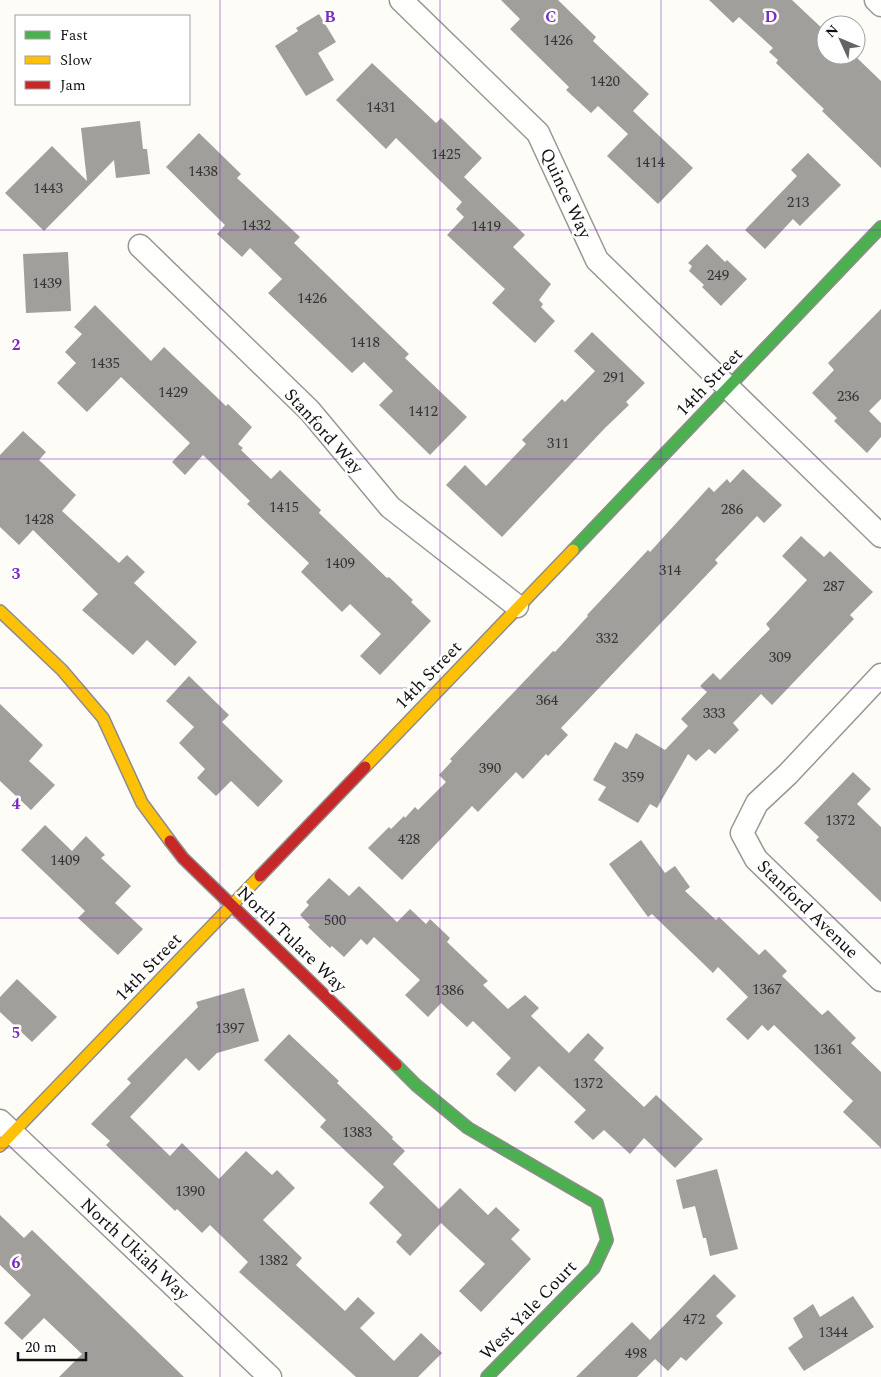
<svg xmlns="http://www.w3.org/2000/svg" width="881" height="1377" viewBox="0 0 881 1377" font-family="Spectral,serif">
  <rect width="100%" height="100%" fill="#fdfcf7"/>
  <g fill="#a19f9c">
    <path d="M501,0h57l38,37 -3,4 56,53 -16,17 60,57 -35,36 -51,-48 21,-22 -30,-28 -7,7 -25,-23 3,-3 -59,-58 10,-10z"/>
    <path d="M709,0h83l34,32v23h28l27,26v87l-59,-57 2,-2 -48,-46 2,-3 -9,-8 4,-4 -34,-31 -6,6z"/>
    <path d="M319,14l17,28 -18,11 16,27 -28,16 -31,-50 23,-15 -2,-3z"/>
    <path d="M372,63l64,60 5,-5 41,40 -18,19 61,58 -12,12 38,37 -12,16 4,4 -2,3 14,14 -20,22 -43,-40 13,-14 -58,-54 17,-18 -8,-8 6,-7 -66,-64 -10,11 -50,-49z"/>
    <path d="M140,121l3,28h4l3,25 -34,4 -2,-18 -70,71 -39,-38 47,-47 35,35 -6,-53z"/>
    <path d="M199,133l42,41 -4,4 63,59 -6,6 115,111 -4,4 62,59 -37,38 -51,-50 14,-14 -29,-29 -12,11 -84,-80 14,-14 -32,-31 -8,9 -25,-23 8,-9 -59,-58z"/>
    <path d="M808,153l33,32 -41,41 -7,-7 -28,30 -20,-19 52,-54 -6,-6z"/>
    <path d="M707,244l18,18 2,-2 20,19 -26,27 -19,-19 2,-2 -15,-14 3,-5 -4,-3z"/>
    <path d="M68,252l3,59 -45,2 -3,-59z"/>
    <path d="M95,305l56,56 13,-14 62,59 2,-2 24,23 -14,17 5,4 -2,2 30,29 9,-9 41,40 -2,3 68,65 2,-1 24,23 -2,2 20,19 -51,54 -20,-19 21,-22 -31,-30 -8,8 -41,-40 8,-9 -62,-59 3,-3 -47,-46 -18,20 -13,-13 18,-19 -69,-66 -34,35 -30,-29 19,-20 -11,-11 17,-18 -8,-7z"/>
    <path d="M881,309v90l-12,12 12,12v14l-14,16 -33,-32 3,-3 -25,-25 22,-23 -6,-7z"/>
    <path d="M592,332l53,51 -19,19 3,3 -24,23 -103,109 -56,-52 19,-20 21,21 40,-42 -4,-4 40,-41 3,3 30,-31 -21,-20z"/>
    <path d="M23,431l23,21 -7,8 37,35 -14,16 57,52 8,-8 18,17 -11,11 63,59 -22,24 -28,-26 -14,15 -51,-45 16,-16 -65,-64 -14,15 -19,-18v-72z"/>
    <path d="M743,469l39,36 -18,18 -7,-7 -42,44 3,3 -157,165 7,7 -20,21 -2,-2 -23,25 -7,-7 -38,40 -6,-6 -70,74 -34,-32 21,-21 2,2 13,-13 1,2 10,-11 3,3 28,-28 -7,-7 13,-14 -2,-2 103,-108 2,1 33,-36 -1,-1 61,-65 2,2 59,-65 5,5 13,-13 3,4z"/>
    <path d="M801,536l23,21 6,-6 43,41 -23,23 4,4 -82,86 -11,-11 -28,29 6,7 -24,24 -6,-5 -13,12 -8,-7 -31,54 -7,-4 -12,19 -40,-23 8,-13 -13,-7 22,-38 12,7 9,-16 29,17 23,-24 -7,-7 26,-27 -7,-6 13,-13 7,7 50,-51 -4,-5 41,-44 -25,-24z"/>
    <path d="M189,676l40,39 -7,7 61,59 -25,26 -27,-26 -15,15 -19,-18 8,-9 -26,-26 15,-16 -28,-26z"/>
    <path d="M0,704l43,41 -14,16 26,24 -24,25 -31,-29z"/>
    <path d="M853,772l18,17 -14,15 24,23v75l-65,-62 3,-3 -15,-14z"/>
    <path d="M45,825l27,26 14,-15 19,19 -4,3 30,28 -16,17 28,26 -25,26 -40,-37 7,-7 -64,-61z"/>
    <path d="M641,840l24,33 10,-7 15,21 -5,4 31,29 3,-3 40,38 6,-6 22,22 -5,5 40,39 6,-5 28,28 -5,5 30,29v76l-38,-36 10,-11 -79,-76 -6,6 -6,-6 -14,15 -22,-21 22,-22 -30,-30 -5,6 -61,-59 -4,3 -39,-53z"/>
    <path d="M329,878l20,18 10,-10 38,36 13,-13 16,15 4,-5 20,19 -3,4 41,39 -5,4 25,24 17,-14 14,13 -8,8 38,37 19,-20 16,15 -10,12 50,47 12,-12 47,44 -28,29 -31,-30 -14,16 -26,-24 -11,10 -19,-18 12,-12 -47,-44 -24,26 -19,-18 15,-16 -38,-37 -6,6 -26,-24 -13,14 -23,-22 15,-15 -46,-43 -7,8 -6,-6 -17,18 -12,-11 -2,2 -22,-21 2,-2 -10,-10 9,-10 -3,-3z"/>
    <path d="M17,979l40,38 -25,25 -32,-30v-15z"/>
    <path d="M244,988l15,53 -42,12 -18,18 -13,-13 -56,59 40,39 12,-13 37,36 27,-28 26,24 5,-5 18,18 -32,32 39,38 -6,7 49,46 13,-14 17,16 -15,15 34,33 27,-28 21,20 -24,24h-62l-117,-105 9,-10 -38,-37 -8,8 -25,-24 -2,2 -69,-66 4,-4 -19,-17 40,-41 -4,-4 71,-72 -2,-5z"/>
    <path d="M289,1034l50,47 -2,2 56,54 -1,2 13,12 -12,13 46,45 21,-21 28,27 8,-8 24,23 -9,9 20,20 -50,53 -22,-21 26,-27 -44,-41 -31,33 -14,-14 6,-7 -33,-32 15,-16 -64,-60 6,-7 -62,-60z"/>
    <path d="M717,1169l21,80 -28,7 -4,-18h-3l-8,-32 -12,3 -7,-29z"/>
    <path d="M0,1215l24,23 8,-8 152,147h-125l23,-23 -38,-36 -22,22 -18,-17 27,-28 -31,-30z"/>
    <path d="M714,1274l22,22 -20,20 7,7 -37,38 -5,-4 -13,14 -13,-12 -18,18h-61l56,-55 18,18z"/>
    <path d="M853,1296l21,31 -70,44 -16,-23 15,-11 -10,-19 20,-14 7,13z"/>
  </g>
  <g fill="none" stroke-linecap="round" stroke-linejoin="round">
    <defs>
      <g id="street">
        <path d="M401,0l137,133 59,127 284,276"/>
        <path d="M876,0l5,5"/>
        <path d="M140,246l170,165 80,96 127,99"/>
        <path d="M881,675l-93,99 -31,29 -15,30 14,26 125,121"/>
        <path d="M0,1121l270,256"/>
      </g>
      <g id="fast">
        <path d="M573,550l308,-323"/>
        <path d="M396,1065l20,20 52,43 129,75 10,37 -13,28 -107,109"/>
      </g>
      <g id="slow">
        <path d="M0,611l62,59 41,48 39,85 28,38"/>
        <path d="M365,767l208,-217"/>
        <path d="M0,1146l260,-270"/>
      </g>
      <g id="jam">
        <path d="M170,841l13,17 213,207"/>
        <path d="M260,876l105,-109"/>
      </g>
    </defs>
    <use href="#street" stroke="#979795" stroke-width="25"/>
    <use href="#fast" stroke="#8e8d8b" stroke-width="14"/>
    <use href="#slow" stroke="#8e8d8b" stroke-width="14"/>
    <use href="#jam" stroke="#8e8d8b" stroke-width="14"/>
    <use href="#street" stroke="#fffffe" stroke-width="22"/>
    <use href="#fast" stroke="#4caf50" stroke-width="11"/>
    <use href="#slow" stroke="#ffc107" stroke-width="11"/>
    <use href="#jam" stroke="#c62828" stroke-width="11"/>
  </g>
  <path fill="none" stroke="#7b2cbf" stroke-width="1" stroke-opacity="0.55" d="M220,0v1377M440,0v1377M661,0v1377M0,230h881M0,459h881M0,688h881M0,918h881M0,1148h881"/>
  <g text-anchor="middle" stroke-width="5" stroke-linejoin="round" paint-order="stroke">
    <g font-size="15" fill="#353434">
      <text x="558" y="45">1426</text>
      <text x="605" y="86">1420</text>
      <text x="381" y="112">1431</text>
      <text x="446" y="159">1425</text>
      <text x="650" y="167">1414</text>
      <text x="203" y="176">1438</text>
      <text x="48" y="193">1443</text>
      <text x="798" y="207">213</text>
      <text x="256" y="230">1432</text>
      <text x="486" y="231">1419</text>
      <text x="718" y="280">249</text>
      <text x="47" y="288">1439</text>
      <text x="312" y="303">1426</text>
      <text x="365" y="347">1418</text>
      <text x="105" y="368">1435</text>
      <text x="614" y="382">291</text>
      <text x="173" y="397">1429</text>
      <text x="848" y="401">236</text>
      <text x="423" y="416">1412</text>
      <text x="558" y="448">311</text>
      <text x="284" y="512">1415</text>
      <text x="732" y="514">286</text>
      <text x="39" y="524">1428</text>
      <text x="340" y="568">1409</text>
      <text x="670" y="575">314</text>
      <text x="834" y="591">287</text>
      <text x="607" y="643">332</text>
      <text x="780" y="662">309</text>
      <text x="547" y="705">364</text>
      <text x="714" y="718">333</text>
      <text x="490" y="773">390</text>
      <text x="633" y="782">359</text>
      <text x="840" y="825">1372</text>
      <text x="409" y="844">428</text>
      <text x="65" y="865">1409</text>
      <text x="335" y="925">500</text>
      <text x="767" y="994">1367</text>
      <text x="449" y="995">1386</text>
      <text x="230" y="1033">1397</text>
      <text x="828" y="1054">1361</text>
      <text x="588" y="1088">1372</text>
      <text x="357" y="1137">1383</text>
      <text x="190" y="1196">1390</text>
      <text x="273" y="1265">1382</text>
      <text x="694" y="1324">472</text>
      <text x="833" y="1337">1344</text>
      <text x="636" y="1358">498</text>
    </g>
    <g font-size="18" fill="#111" stroke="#fff">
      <text transform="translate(566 193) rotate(65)" y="6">Quince Way</text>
      <text transform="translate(709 382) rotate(-46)" y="6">14th Street</text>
      <text transform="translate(324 431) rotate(48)" y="6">Stanford Way</text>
      <text transform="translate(428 675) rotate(-46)" y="6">14th Street</text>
      <text transform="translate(808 909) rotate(44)" y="6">Stanford Avenue</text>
      <text transform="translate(292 939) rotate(44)" y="6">North Tulare Way</text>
      <text transform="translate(148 967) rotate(-46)" y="6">14th Street</text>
      <text transform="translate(135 1249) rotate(43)" y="6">North Ukiah Way</text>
      <text transform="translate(528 1310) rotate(-46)" y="6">West Yale Court</text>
    </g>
  </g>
  <g font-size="16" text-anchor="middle" font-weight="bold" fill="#7b2cbf" stroke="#fff" stroke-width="5" stroke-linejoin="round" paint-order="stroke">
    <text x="330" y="22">B</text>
    <text x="551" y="22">C</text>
    <text x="771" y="22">D</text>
    <text x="16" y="350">2</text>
    <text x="16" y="579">3</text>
    <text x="16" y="809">4</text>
    <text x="16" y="1038">5</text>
    <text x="16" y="1268">6</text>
  </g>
  <rect x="15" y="15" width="175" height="90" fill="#ffffff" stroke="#a0a0a0"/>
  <rect x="25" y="31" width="25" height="8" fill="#4caf50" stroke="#a0a0a0"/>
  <text x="60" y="40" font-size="15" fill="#111111">Fast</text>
  <rect x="25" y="56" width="25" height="8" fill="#ffc107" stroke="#a0a0a0"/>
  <text x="60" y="65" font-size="15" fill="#111111">Slow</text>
  <rect x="25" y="81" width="25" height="8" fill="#c62828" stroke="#a0a0a0"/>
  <text x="60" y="90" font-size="15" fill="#111111">Jam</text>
  <g transform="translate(841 40) rotate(314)"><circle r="24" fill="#ffffff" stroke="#a0a0a0"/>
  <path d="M0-4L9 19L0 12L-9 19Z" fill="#646362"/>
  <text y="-8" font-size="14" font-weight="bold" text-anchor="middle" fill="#111111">N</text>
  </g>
  <path d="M18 1352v8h68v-8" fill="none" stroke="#111111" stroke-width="2.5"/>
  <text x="25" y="1352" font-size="15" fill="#111111" stroke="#ffffff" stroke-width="4" paint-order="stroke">20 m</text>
</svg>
